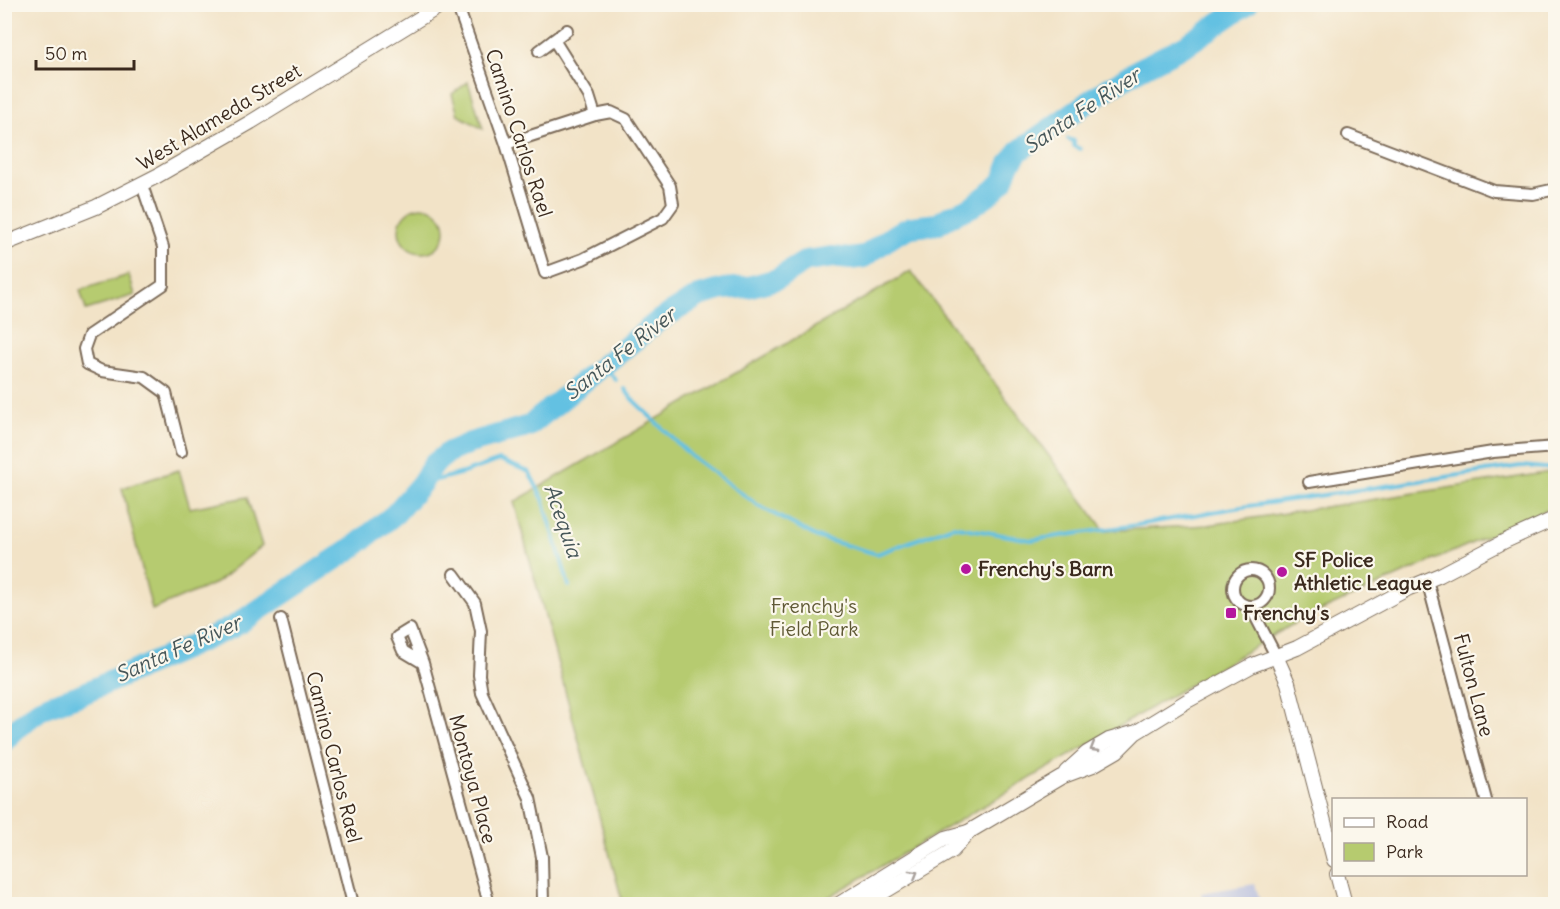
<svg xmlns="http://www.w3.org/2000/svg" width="1560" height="909" viewBox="0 0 1560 909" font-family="Delius,sans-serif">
  <rect width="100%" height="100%" fill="#fbf7ec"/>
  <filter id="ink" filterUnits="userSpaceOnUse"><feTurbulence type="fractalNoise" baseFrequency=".0167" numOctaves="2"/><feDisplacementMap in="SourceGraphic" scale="12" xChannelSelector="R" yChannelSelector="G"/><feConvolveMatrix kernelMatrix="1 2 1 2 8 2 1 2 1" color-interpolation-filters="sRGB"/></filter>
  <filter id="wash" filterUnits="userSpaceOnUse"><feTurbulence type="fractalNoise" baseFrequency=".008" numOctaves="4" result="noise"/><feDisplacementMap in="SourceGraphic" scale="24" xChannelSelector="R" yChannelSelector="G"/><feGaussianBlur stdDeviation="1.35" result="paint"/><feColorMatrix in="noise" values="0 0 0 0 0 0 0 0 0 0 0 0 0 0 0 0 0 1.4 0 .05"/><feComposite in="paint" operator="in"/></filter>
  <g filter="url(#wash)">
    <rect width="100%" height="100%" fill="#f2e3c7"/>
    <path fill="#bdc3de" d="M1255,884l6,20h-58l-2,-11z"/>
    <g fill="#b6cb6f" stroke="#787a46" stroke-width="1.5">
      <path d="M468,82l15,47 -25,-14 -6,-21z"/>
      <circle cx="422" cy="230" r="23"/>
      <path d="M911,271l194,260 103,-6 343,-53 5,10 -1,24 -255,114 -483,284h-194l-109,-402z"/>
      <path d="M129,275l6,20 -49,15 -6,-20z"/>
      <path d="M179,470l11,38 57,-11 15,49 -46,37 -64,27 -30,-122z"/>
    </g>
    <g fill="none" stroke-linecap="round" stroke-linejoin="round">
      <g stroke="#63c1e2" stroke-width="4">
        <path d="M1068,139l6,2v5l6,3"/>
        <path d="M603,366l13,14"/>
        <path d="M625,389l7,10 59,57 68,50 58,31 60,17 76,-28 78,14 106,-15 98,-17 286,-42 35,3"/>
        <path d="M421,484l42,-11 37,-13 29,12 14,27 26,87"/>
      </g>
      <path stroke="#63c1e2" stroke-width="22" d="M4,741l15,-15 22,-17 9,-4 30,-10 153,-68 122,-81 40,-32 26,-30 13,-20 15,-12 21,-9 59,-17 129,-105 41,-25 25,-7 24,-2 29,-8 29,-18 27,-4 17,2 14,-2 30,-22 17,-8 27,-3 12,-8 21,-9 22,-16 10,-10 7,-18 9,-12 82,-58 39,-24 48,-25 59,-40"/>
    </g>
  </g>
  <g filter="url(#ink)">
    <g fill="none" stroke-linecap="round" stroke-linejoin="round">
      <defs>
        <g id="minor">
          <path d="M457,4l49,140 39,129 38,-14 80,-41 10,-14 -3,-18 -44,-67 -15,-7 -16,3 -89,29"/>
          <path d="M554,40l35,56 6,19"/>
          <path d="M539,51l28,-21"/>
          <path d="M1348,135l146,56 39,3 23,-5"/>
          <path d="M142,185l21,62v38l-74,50 -5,14 3,15 15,7 42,6 22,16 15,59"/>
          <path d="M1309,482l184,-30 63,-5"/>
          <circle cx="1251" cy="588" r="18"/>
          <path d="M454,574l21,29 6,28 -2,44 3,18 48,105 12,59 1,47"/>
          <path d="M1427,580l59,220"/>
          <path d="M1250,606l26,50"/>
          <path d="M281,619l72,285"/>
          <path d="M423,663l-20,-12 -6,-14 13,-8 13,34 66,241"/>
        </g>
        <g id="tertiary">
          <path d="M4,244l92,-37 61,-31 94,-54 192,-118"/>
          <path d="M1276,656l12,27 46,177"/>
          <path d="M1066,772l21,-19 22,-13 24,-7"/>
          <path d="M1337,874l8,30"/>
          <path d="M839,904l107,-66 22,-6"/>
          <path d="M864,904l88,-53 18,-20 91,-54 32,-12 24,-14 18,-18 52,-32 66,-36 44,-17 112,-60 31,-13 65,-34 51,-23"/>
        </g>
      </defs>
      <use href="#minor" stroke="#7b6b59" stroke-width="14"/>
      <use href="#tertiary" stroke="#7b6b59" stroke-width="16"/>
      <use href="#minor" stroke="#fff" stroke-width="10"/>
      <use href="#tertiary" stroke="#fff" stroke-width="14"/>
    </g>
    <defs><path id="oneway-chevron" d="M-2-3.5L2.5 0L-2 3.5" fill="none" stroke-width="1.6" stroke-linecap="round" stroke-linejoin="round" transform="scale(1.5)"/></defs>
    <g stroke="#a79f9a">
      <use href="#oneway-chevron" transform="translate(1094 748) rotate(149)"/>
      <use href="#oneway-chevron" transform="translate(914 874) rotate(-31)"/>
    </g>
  </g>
  <g fill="#b5179e" stroke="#fbf7ec" stroke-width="2">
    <circle cx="966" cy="569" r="6"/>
    <circle cx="1282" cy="572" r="6"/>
    <rect x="1225" y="607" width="12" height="12" rx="3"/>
  </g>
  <g text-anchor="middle" stroke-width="4.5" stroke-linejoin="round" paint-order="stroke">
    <g font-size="20" fill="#3b2a1e" stroke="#fbf7ec">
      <text transform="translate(219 117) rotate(-31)" y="7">West Alameda Street</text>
      <text transform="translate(519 133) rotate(72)" y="7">Camino Carlos Rael</text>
      <text transform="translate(1474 685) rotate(75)" y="7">Fulton Lane</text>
      <text transform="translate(334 757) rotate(76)" y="7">Camino Carlos Rael</text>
      <text transform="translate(473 779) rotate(75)" y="7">Montoya Place</text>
    </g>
    <g font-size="20" font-weight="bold" fill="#3b2a1e" stroke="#fbf7ec" text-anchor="start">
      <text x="1294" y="567">SF Police<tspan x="1294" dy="23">Athletic League</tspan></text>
      <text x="978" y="576">Frenchy's Barn</text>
      <text x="1243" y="620">Frenchy's</text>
    </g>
    <g font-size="20" fill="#605a36" stroke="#fbf7ec">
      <text x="814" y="613">Frenchy's<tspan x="814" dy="23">Field Park</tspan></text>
    </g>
    <g font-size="21" font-style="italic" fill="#475759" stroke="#fbf7ec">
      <text transform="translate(1082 111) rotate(-34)" y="7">Santa Fe River</text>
      <text transform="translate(620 354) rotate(-38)" y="7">Santa Fe River</text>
      <text transform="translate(563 521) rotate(71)" y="7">Acequia</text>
      <text transform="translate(178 649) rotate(-24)" y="7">Santa Fe River</text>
    </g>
  </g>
  <rect width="1560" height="909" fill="none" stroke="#fbf7ec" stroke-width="24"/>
  <rect x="1332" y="798" width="195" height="78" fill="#fbf7ec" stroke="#aea59a" stroke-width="1.5"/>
  <rect x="1344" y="818" width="30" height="9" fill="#ffffff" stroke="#aea59a" stroke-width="1.5"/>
  <text x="1386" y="828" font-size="18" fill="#3b2a1e">Road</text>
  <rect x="1344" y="843" width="30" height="18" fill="#b6cb6f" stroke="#aea59a" stroke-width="1.5"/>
  <text x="1386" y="858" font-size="18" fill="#3b2a1e">Park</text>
  <path d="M36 60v9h98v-9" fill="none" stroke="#3b2a1e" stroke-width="3"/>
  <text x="45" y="60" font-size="18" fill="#3b2a1e" stroke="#fbf7ec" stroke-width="4.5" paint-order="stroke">50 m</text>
</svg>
